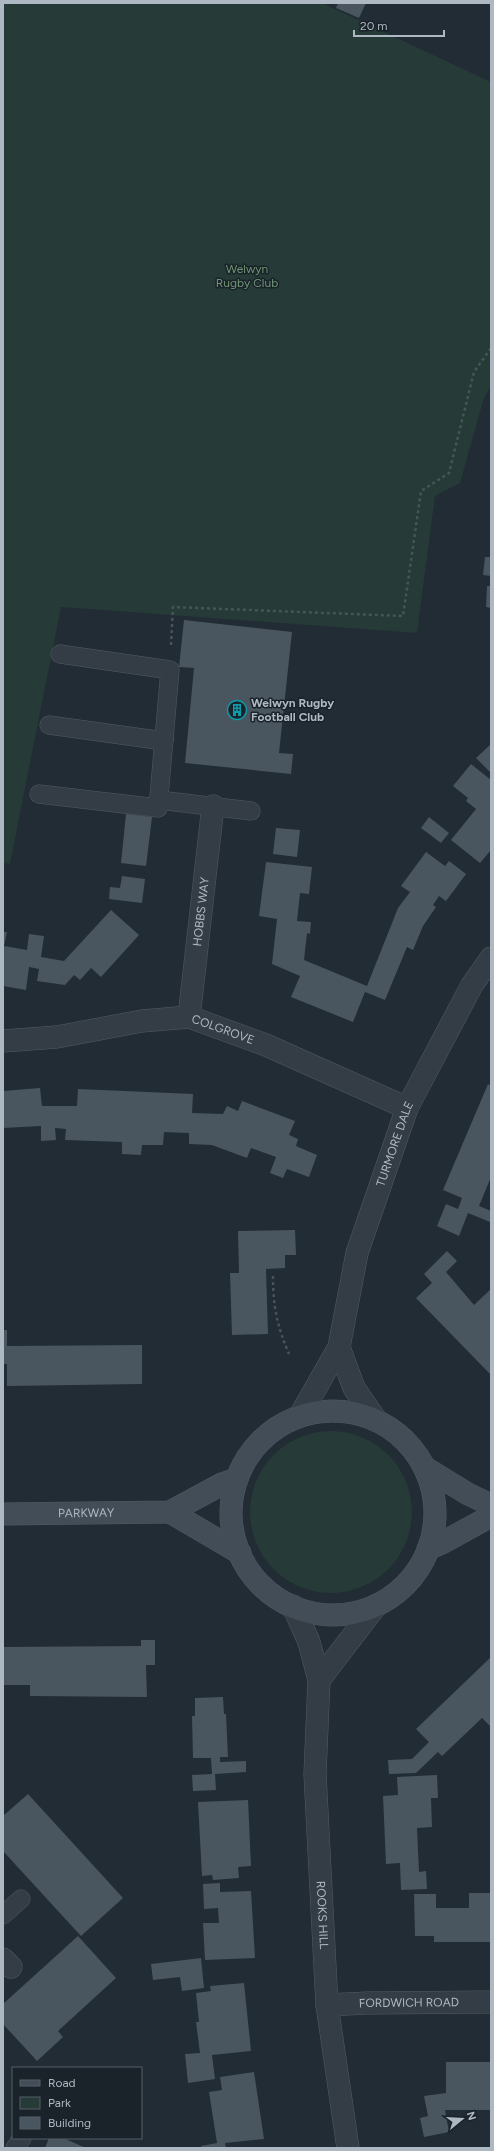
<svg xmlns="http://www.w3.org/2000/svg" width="494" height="2151" viewBox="0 0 494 2151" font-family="Figtree,sans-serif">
  <rect width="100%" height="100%" fill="#212c34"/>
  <g fill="#263a37">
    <path d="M3,3h319l169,79v304l-7,12 -24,85 -25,13 -18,137 -356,-26 -51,257 -7,-1z"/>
    <circle cx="331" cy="1512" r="81"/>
  </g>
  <g fill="#495660">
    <path d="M338,3h28l-7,15 -23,-10z"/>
    <path d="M485,557h6v19l-8,-1z"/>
    <path d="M487,586h4v22l-5,-1z"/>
    <path d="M184,620l108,12 -13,121 14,1 -2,20 -106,-11 9,-95 -15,-1z"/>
    <path d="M491,744v29l-15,-15z"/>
    <path d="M471,764l20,16v70l-11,13 -29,-23 25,-31 -10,-8 2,-3 -15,-12z"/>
    <path d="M126,814l26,3 -6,49 -25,-3z"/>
    <path d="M429,817l20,16 -8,10 -20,-15z"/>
    <path d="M276,828l24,2 -3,27 -24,-3z"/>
    <path d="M426,852l19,14 4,-5 17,13 -20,27 -7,-5 -6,9 3,2 -13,19 -10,24 -6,-3 -22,53 -20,-8 -12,30 -62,-25 9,-21 -28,-12 5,-45 -18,-3 7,-54 46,5 -3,27 -9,-1 -3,28 14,1 -1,12 -3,-1 -3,27 63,26 31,-78 12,-16 -9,-6z"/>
    <path d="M122,876l23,3 -3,24 -33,-4 1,-12 10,1z"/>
    <path d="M111,910l28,25 -38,42 -10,-9 -11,12 -6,-5 -9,10 -28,-4 2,-12 -10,-2 -3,23 -23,-4v-54h4l-3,14 23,4 2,-16 15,2 -3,21 23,4z"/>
    <path d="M488,1084l3,2v91l-12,29 12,5v8l-1,3 -22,-9 -9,23 -22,-10 9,-22 12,5 4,-11 -19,-8z"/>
    <path d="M40,1088l2,18h35l1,-17 115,5 -1,19 31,1 4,-8 11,5 4,-10 53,20 -6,14 9,4 -2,7 21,9 -8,22 -22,-8 -4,9 -13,-5 6,-16 -25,-9 -4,10 -35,-13 -23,-1v-11l-25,-1 -1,13h-21l-1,10 -19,-1v-12l-57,-2 1,-11 -11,-1 1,12 -15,1v-15l-38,2v-37z"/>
    <path d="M295,1230l1,25h-11v13l-19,1 2,65 -36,1 -2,-62h9l-1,-42z"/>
    <path d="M447,1251l10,10 -11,11 28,33 17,-16v86l-75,-77 16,-15 -8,-9z"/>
    <path d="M3,1330h4v16l135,-1v39l-135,2v-22h-4z"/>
    <path d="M141,1640h14v25h-9l1,32 -117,-1v-11h-27v-38l138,-1z"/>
    <path d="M491,1657v70l-9,-9 -40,38 -4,-4 -22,21 -27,1 -1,-14 24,-1 17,-17 -13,-13z"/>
    <path d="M223,1697l1,17h2l2,43h-8v5l26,-1v11l-31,2 1,16 -23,1 -1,-16 20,-1 -1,-16h-18l-1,-42h3v-18z"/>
    <path d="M437,1775l1,23h-7l1,29 -15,1 2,44 7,-1 1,18 -26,1 -1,-27 -14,1 -3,-68 15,-1 -1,-18z"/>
    <path d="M28,1794l95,104 -42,38 -78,-85v-35z"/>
    <path d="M248,1800l3,66 -13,1 1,11 -26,2 -1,-5 -10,1 -4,-74z"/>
    <path d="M220,1883v9l31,-1 4,67 -50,2 -2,-37h16l-1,-15 -14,1 -1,-25z"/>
    <path d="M469,1893h22v49h-57v-6h-19l-1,-42h22v14h33z"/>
    <path d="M78,1936l38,42 -58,53 5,6 -26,24 -34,-37v-20z"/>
    <path d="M201,1958l3,30 -22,3 -2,-14 -27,3 -2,-16z"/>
    <path d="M244,1983l7,68 -39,4 3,24 -27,4 -3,-29 15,-1 -4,-31h3l-3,-29 15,-2 -1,-5z"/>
    <path d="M446,2062h45v48h-46l4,22 -25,5 -4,-19 8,-2 -4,-20 22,-3z"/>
    <path d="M254,2072l10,67 -39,4 1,5h-25v-2l16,-3 -8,-51 13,-2 -2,-13z"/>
    <path d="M49,2138h14l23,10h-41z"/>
  </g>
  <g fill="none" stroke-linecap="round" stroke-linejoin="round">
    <defs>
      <g id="lane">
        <path d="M49,725l115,16"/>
        <path d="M39,794l119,14 12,-138 -110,-16"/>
        <path d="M159,800l92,11"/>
        <path d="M3,1915l18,-16"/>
        <path d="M15,2148l7,-10"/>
      </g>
      <g id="street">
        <path id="s1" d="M189,1017l24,-211"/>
        <path id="s2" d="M3,1041l54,-4 85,-16 47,-4 77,28 141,63"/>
        <path d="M339,1347l15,41 22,32"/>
        <path id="s3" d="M301,1414l38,-67 18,-94 50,-145 65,-123 19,-27"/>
        <path id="s4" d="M293,1606l16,36 10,38 -4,94 12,231 21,143"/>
        <path d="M319,1680l56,-73"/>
        <path d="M3,1959l8,8"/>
        <path id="s5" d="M327,2005l40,-2 124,-1"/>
      </g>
      <g id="secondary">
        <circle cx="333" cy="1513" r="102"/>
        <path d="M424,1467l44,27 23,11"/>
        <path d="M170,1512l70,41"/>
        <path id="s6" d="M3,1514l167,-2 52,-28 15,-5"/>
        <path d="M428,1549l14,-6 49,-27"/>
      </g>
    </defs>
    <use href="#lane" stroke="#525b63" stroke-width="19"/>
    <use href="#street" stroke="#525b63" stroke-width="23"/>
    <use href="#secondary" stroke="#525b63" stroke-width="23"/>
    <g stroke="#445656" stroke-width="2.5" stroke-dasharray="3 3" stroke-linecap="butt">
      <path d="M171,645l2,-38 230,9 18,-125 28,-18 25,-101 17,-24"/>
      <path d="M273,1276c0,30 4,50 16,78"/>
    </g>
    <use href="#lane" stroke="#343d45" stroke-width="18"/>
    <use href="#street" stroke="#343d45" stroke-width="22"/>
    <use href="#secondary" stroke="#434d58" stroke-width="22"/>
  </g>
  <defs>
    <symbol id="building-ring" viewBox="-11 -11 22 22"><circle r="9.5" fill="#1a222a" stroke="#0f9aa8" stroke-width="1.5"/><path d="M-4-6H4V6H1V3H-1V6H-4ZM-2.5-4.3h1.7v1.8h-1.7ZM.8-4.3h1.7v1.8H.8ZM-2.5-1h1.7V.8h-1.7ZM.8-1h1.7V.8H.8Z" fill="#0f9aa8"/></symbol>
  </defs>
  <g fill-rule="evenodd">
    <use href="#building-ring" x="226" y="699" width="22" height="22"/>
  </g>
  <g text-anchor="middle" stroke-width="3" stroke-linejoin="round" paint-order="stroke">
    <g font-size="12" fill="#709673" stroke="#1a222a">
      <text x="247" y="273">Welwyn<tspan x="247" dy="14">Rugby Club</tspan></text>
    </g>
    <g font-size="12" font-weight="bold" fill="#aeb8c2" stroke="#1a222a" text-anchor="start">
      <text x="251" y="707">Welwyn Rugby<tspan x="251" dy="14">Football Club</tspan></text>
    </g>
    <g font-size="12" fill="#aeb8c2" stroke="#1a222a">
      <text dy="4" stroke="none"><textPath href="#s1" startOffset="106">HOBBS WAY</textPath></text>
      <text dy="4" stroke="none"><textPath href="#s2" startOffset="224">COLGROVE</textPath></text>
      <text dy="4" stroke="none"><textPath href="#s3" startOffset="288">TURMORE DALE</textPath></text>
      <text dy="4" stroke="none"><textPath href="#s6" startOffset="83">PARKWAY</textPath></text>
      <text dy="4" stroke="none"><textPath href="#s4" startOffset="314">ROOKS HILL</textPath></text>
      <text dy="4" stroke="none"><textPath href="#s5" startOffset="82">FORDWICH ROAD</textPath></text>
    </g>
  </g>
  <rect width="494" height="2151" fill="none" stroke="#aeb8c2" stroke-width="8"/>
  <rect x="12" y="2067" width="130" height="72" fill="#1a222a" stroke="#555e67"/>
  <rect x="20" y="2080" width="20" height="6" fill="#434d58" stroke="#555e67"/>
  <text x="48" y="2087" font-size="12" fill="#aeb8c2">Road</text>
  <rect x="20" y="2097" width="20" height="12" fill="#263a37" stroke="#555e67"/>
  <text x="48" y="2107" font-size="12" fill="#aeb8c2">Park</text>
  <rect x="20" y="2117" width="20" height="12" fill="#495660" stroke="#555e67"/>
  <text x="48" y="2127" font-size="12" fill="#aeb8c2">Building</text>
  <g transform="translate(462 2119) rotate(72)" stroke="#1a222a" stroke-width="3" paint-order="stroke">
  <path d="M0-3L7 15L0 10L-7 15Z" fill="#aeb8c2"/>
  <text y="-6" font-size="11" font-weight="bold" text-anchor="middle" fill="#aeb8c2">N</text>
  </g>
  <path d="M354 30v6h90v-6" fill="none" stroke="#aeb8c2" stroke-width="2"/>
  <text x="360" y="30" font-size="12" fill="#aeb8c2" stroke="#1a222a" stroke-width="3" paint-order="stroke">20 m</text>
</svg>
